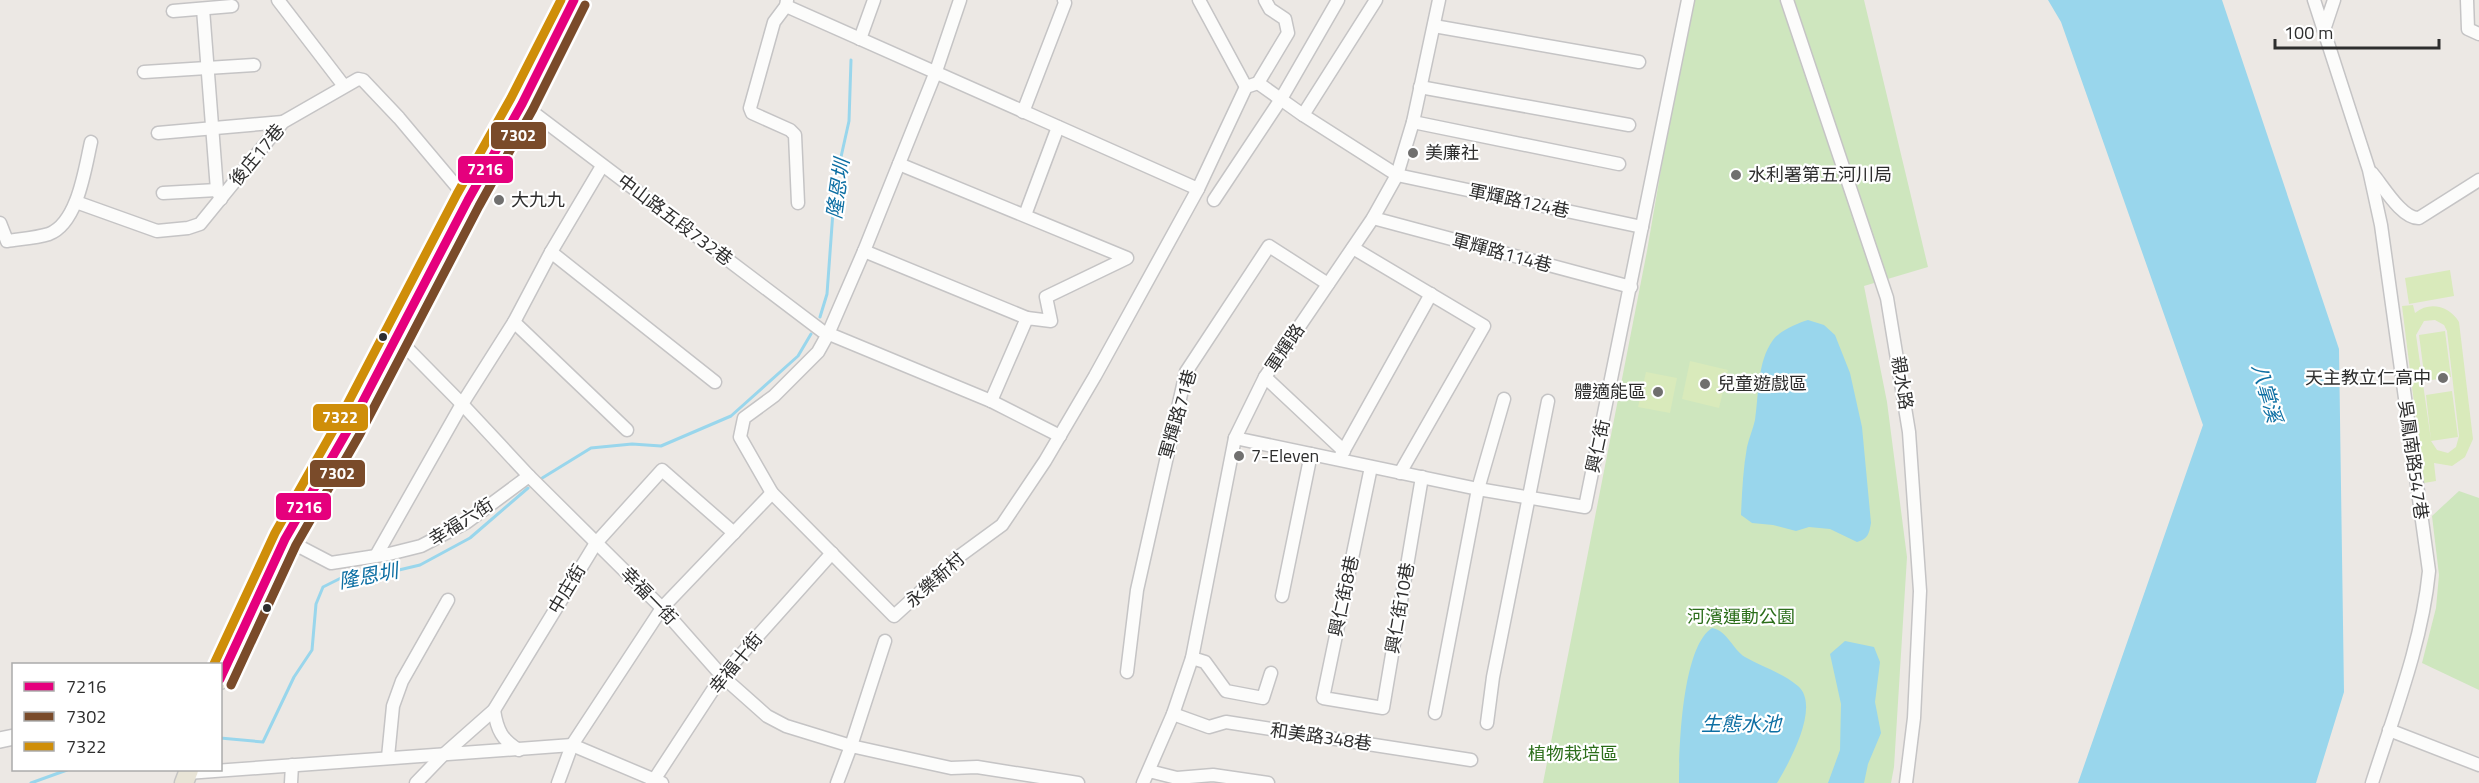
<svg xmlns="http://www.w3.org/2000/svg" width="2479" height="783" viewBox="0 0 2479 783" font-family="'Titillium Web','Noto Sans TC',sans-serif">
  <rect width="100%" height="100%" fill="#ece8e4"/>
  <g fill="#cee6be">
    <path d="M1690,0h174l64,267 -64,19 23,116 20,155 -13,210 -3,16h-348l104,-532z"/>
    <path d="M2459,491l20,7v192l-57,-27 14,-55 3,-33 -7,-59z"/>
  </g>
  <g fill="#d9eabb" fill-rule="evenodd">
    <path d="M2450,270l4,26 -45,8 -4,-26z"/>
    <path d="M2413,305l2,8c15,-12 34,-7 44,9l14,117 -8,18 -13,9 -18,-3 2,18 -12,2 -22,-177zM2435,320l9,5 3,6 12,105 -3,11 -8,6 -11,-3 -6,-9 27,-4 -6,-46 -26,4 5,45 -15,-105 8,-14z"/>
    <path d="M2445,331l6,46 -26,4 -6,-46z"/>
    <path d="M1690,361l38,9 -9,38 -37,-9z"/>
    <path d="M1646,372l31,6 -7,35 -32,-6z"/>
  </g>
  <g fill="#99d6ec">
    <path d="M2048,0h174l117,349 5,343 -28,91h-238l125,-358 -142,-403z"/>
    <path d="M1808,320l16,5 11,10 15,38 12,54 9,96c-2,11 -3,16 -14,19l-27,-13 -21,-2 -13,4 -23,-6 -21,-2 -11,-8c1,-23 2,-46 6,-68 2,-9 6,-18 8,-27 4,-26 2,-58 18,-80 6,-9 25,-17 35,-20z"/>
    <path d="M1712,628c16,3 20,21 33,29 17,10 38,16 53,29 23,20 -9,77 -21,97h-98c0,-35 3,-136 33,-155z"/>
    <path d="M1845,641l29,6 6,15 -5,40 6,31 -13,31 -4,19h-36l12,-33 1,-46 -11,-50z"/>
  </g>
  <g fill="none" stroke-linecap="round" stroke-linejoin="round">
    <g stroke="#99d6ec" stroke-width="3">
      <path d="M820,317l7,-23 8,-110 14,-63 2,-61"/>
      <path d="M539,480l52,-32 41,-4 29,2 70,-30 67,-60 13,-22"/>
      <path d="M220,738l43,4 31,-65 18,-27 4,-46 7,-17 20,-10 39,-3 38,-9 50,-27 58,-50"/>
      <path d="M31,783l36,-13"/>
    </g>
    <defs>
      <g id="minor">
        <path d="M278,0l66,86"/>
        <path d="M787,0l-1,6 -12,16 -24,86 2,5 38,17 5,5 3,68"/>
        <path d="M1199,0l47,87"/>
        <path d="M1787,0l100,298 22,134 11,159 -6,127 -8,65"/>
        <path d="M2314,0l55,170 12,55 48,346c-7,72 -35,143 -57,212"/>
        <path d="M2467,0l1,29 11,5"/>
        <path d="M786,6l412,183"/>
        <path d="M203,9l14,181 4,9"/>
        <path d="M173,11l59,-5"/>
        <path d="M1434,26l205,36"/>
        <path d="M2324,30l10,-30"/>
        <path d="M860,39l14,-39"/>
        <path d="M144,72l110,-7"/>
        <path d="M1258,83l45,32 94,60 245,52"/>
        <path d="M1420,87l209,38"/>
        <path d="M522,104l300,227 169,70 69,35"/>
        <path d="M1023,112l42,-109 -1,-3"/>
        <path d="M1303,115l73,-115"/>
        <path d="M1413,122l206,42"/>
        <path d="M158,133l125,-11"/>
        <path d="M899,164l228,94 -81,39 5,24 -24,-3 -36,83"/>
        <path d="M2372,173c11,13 30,46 47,45l60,-38"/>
        <path d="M163,193l54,-3"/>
        <path d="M1214,200l67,-101 57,-99"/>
        <path d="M76,202l81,29 31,-3 12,-4 83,-102 75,-43 5,1 36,38 69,82"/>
        <path d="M1025,215l33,-88"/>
        <path d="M1373,218l258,69"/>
        <path d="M0,223l7,18c13,-2 29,-3 42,-7 29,-11 36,-66 42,-92"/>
        <path d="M1353,248l131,78 -84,147"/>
        <path d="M864,251l163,67"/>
        <path d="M551,252l164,130"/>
        <path d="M514,322l113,108"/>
        <path d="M397,338l65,66 67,72 133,132 60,68 45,40 19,10 65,20 100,22 26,-1 101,16"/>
        <path d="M1265,377l79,74"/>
        <path d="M1235,438l243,51 107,18 103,-507"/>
        <path d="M1339,459l92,-165"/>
        <path d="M1371,467l-48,231 60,10 39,-231"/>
        <path d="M772,493l-32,-56 4,-19 30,-22 44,-44 10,-18 36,-83 71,-177 25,-74"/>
        <path d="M285,539l46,24 58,-9 32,-8 46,-24 62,-46"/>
        <path d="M377,554l85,-150 52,-82 37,-70 51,-86"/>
        <path d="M1282,596l29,-142"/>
        <path d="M1192,658l13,4 21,29 37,7 8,-25"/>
        <path d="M1127,672l10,-82 49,-218 83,-126 59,38"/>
        <path d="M494,710c3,20 8,30 25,40"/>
        <path d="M1435,713l43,-224 26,-90"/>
        <path d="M1173,714l36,13 17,-5 245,38"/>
        <path d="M1487,723l6,-46 55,-276"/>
        <path d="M2389,730l90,35"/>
        <path d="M388,757l5,-51 9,-25 46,-81"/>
        <path d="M1149,771l28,7 36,-3 55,8"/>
        <path d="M187,773l385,-28 90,38"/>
        <path d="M291,783l1,-18"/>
        <path d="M416,783l26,-27 52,-46 102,-167 66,-73 72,63"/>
        <path d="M558,783l14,-38 90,-137 110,-115 122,123 67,-61 41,-30 43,-64 50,-85 103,-187 48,-102 12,-4 30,-50 -3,-14 -15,-10 -5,-9"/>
        <path d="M652,783l70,-107 110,-123"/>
        <path d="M837,783l14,-37 34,-105"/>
        <path d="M1143,783l30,-69 19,-56 43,-220 30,-61 108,-159 24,-43 16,-53 26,-122"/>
      </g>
      <path id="tertiary" d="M0,740l14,-3"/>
      <g id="primary">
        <path d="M220,680l65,-141 64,-111 119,-228 54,-96 52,-104"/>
        <path d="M184,783l5,-13"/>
      </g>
    </defs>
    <use href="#minor" stroke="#c5c4c5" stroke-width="15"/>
    <use href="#tertiary" stroke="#c5c4c5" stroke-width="18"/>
    <use href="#primary" stroke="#c6c5c4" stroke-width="21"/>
    <use href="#minor" stroke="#fcfcfb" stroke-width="12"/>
    <use href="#tertiary" stroke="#fcfcfb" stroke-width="15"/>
    <use href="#primary" stroke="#e8e4d6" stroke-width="18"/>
    <defs>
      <path id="bus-1" d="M220,679l65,-140 64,-111 119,-228 54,-96 52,-104"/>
      <path id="bus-2" d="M231,685l65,-140 64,-111 119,-228 54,-97 52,-104"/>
      <path id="bus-3" d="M214,664l61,-131 63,-111 119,-228 54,-96 50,-98"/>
    </defs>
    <use href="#bus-1" stroke="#fff" stroke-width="14"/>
    <use href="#bus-2" stroke="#fff" stroke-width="14"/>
    <use href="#bus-3" stroke="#fff" stroke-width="14"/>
    <use href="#bus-1" stroke="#e5007d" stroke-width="9"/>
    <use href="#bus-2" stroke="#7a4b2a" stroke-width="9"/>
    <use href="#bus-3" stroke="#cf8e09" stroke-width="9"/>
  </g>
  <g fill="#706f6e" stroke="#fff" stroke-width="2">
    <circle cx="1413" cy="153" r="6"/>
    <circle cx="1736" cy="175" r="6"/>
    <circle cx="499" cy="200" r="6"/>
    <circle cx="2443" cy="378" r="6"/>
    <circle cx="1705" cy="384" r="6"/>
    <circle cx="1658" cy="392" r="6"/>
    <circle cx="1239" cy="456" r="6"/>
  </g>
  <g fill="#2e2e2e" stroke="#fff" stroke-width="2">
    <circle cx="383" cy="337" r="5"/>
    <circle cx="267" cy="608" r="5"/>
  </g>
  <g text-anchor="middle" stroke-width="4.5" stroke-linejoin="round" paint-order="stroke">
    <g font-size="18" fill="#2e2e2e" stroke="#fff" text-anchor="start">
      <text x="1425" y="159">美廉社</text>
      <text x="1748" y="181">水利署第五河川局</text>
      <text x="511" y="206">大九九</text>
      <text x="2431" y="384" text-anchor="end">天主教立仁高中</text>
      <text x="1717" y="390">兒童遊戲區</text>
      <text x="1646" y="398" text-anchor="end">體適能區</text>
      <text x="1251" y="462">7-Eleven</text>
    </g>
    <g font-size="18" fill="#2e2e2e" stroke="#fff">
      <text transform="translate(257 155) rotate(-50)" y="6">後庄17巷</text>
      <text transform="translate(1519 201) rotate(12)" y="6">軍輝路124巷</text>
      <text transform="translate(675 220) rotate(37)" y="6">中山路五段732巷</text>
      <text transform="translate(1502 253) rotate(15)" y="6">軍輝路114巷</text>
      <text transform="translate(1285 348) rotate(-56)" y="6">軍輝路</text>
      <text transform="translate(1902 383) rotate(81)" y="6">親水路</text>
      <text transform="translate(1178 414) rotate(-74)" y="6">軍輝路71巷</text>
      <text transform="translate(1598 446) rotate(-78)" y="6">興仁街</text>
      <text transform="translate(2413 460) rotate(82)" y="6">吳鳳南路547巷</text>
      <text transform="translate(461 522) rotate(-32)" y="6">幸福六街</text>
      <text transform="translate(935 580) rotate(-42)" y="6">永樂新村</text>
      <text transform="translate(567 589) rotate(-59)" y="6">中庄街</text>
      <text transform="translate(649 596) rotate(46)" y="6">幸福一街</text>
      <text transform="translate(1344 596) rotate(-78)" y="6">興仁街8巷</text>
      <text transform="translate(1400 608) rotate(-80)" y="6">興仁街10巷</text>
      <text transform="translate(736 663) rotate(-51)" y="6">幸福十街</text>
      <text transform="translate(1321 737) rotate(8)" y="6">和美路348巷</text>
    </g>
    <g font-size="18" fill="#2c6e1b" stroke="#fff">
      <text x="1741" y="623">河濱運動公園</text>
      <text x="1573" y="760">植物栽培區</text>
    </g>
    <g font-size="20" font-style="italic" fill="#0d6fa3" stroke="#fff">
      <text transform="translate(838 189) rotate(-82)" y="7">隆恩圳</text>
      <text transform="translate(2267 393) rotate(74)" y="7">八掌溪</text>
      <text transform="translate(368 576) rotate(-11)" y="7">隆恩圳</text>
      <text x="1741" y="731">生態水池</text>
    </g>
  </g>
  <g stroke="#fff" stroke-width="2">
    <rect x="490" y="121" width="57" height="29" rx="6" fill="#7a4b2a"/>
    <rect x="457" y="155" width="57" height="29" rx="6" fill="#e5007d"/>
    <rect x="312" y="403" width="57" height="29" rx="6" fill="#cf8e09"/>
    <rect x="309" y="459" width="57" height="29" rx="6" fill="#7a4b2a"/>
    <rect x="275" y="492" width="57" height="29" rx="6" fill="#e5007d"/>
  </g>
  <g font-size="16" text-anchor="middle" font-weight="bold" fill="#fff">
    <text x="518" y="141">7302</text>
    <text x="485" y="175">7216</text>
    <text x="340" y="423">7322</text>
    <text x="337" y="479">7302</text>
    <text x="304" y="513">7216</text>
  </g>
  <rect x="12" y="663" width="210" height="108" fill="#ffffff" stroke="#ababab" stroke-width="1.5"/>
  <rect x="24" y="682" width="30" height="9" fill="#e5007d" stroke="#ababab" stroke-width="1.5"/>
  <text x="66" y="693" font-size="18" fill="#2e2e2e">7216</text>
  <rect x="24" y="712" width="30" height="9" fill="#7a4b2a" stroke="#ababab" stroke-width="1.5"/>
  <text x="66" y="723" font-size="18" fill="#2e2e2e">7302</text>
  <rect x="24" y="742" width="30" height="9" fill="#cf8e09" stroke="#ababab" stroke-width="1.5"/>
  <text x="66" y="753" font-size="18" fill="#2e2e2e">7322</text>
  <path d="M2275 39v9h164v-9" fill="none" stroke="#2e2e2e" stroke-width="3"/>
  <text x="2284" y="39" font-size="18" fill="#2e2e2e" stroke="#ffffff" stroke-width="4.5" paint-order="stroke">100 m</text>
</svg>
